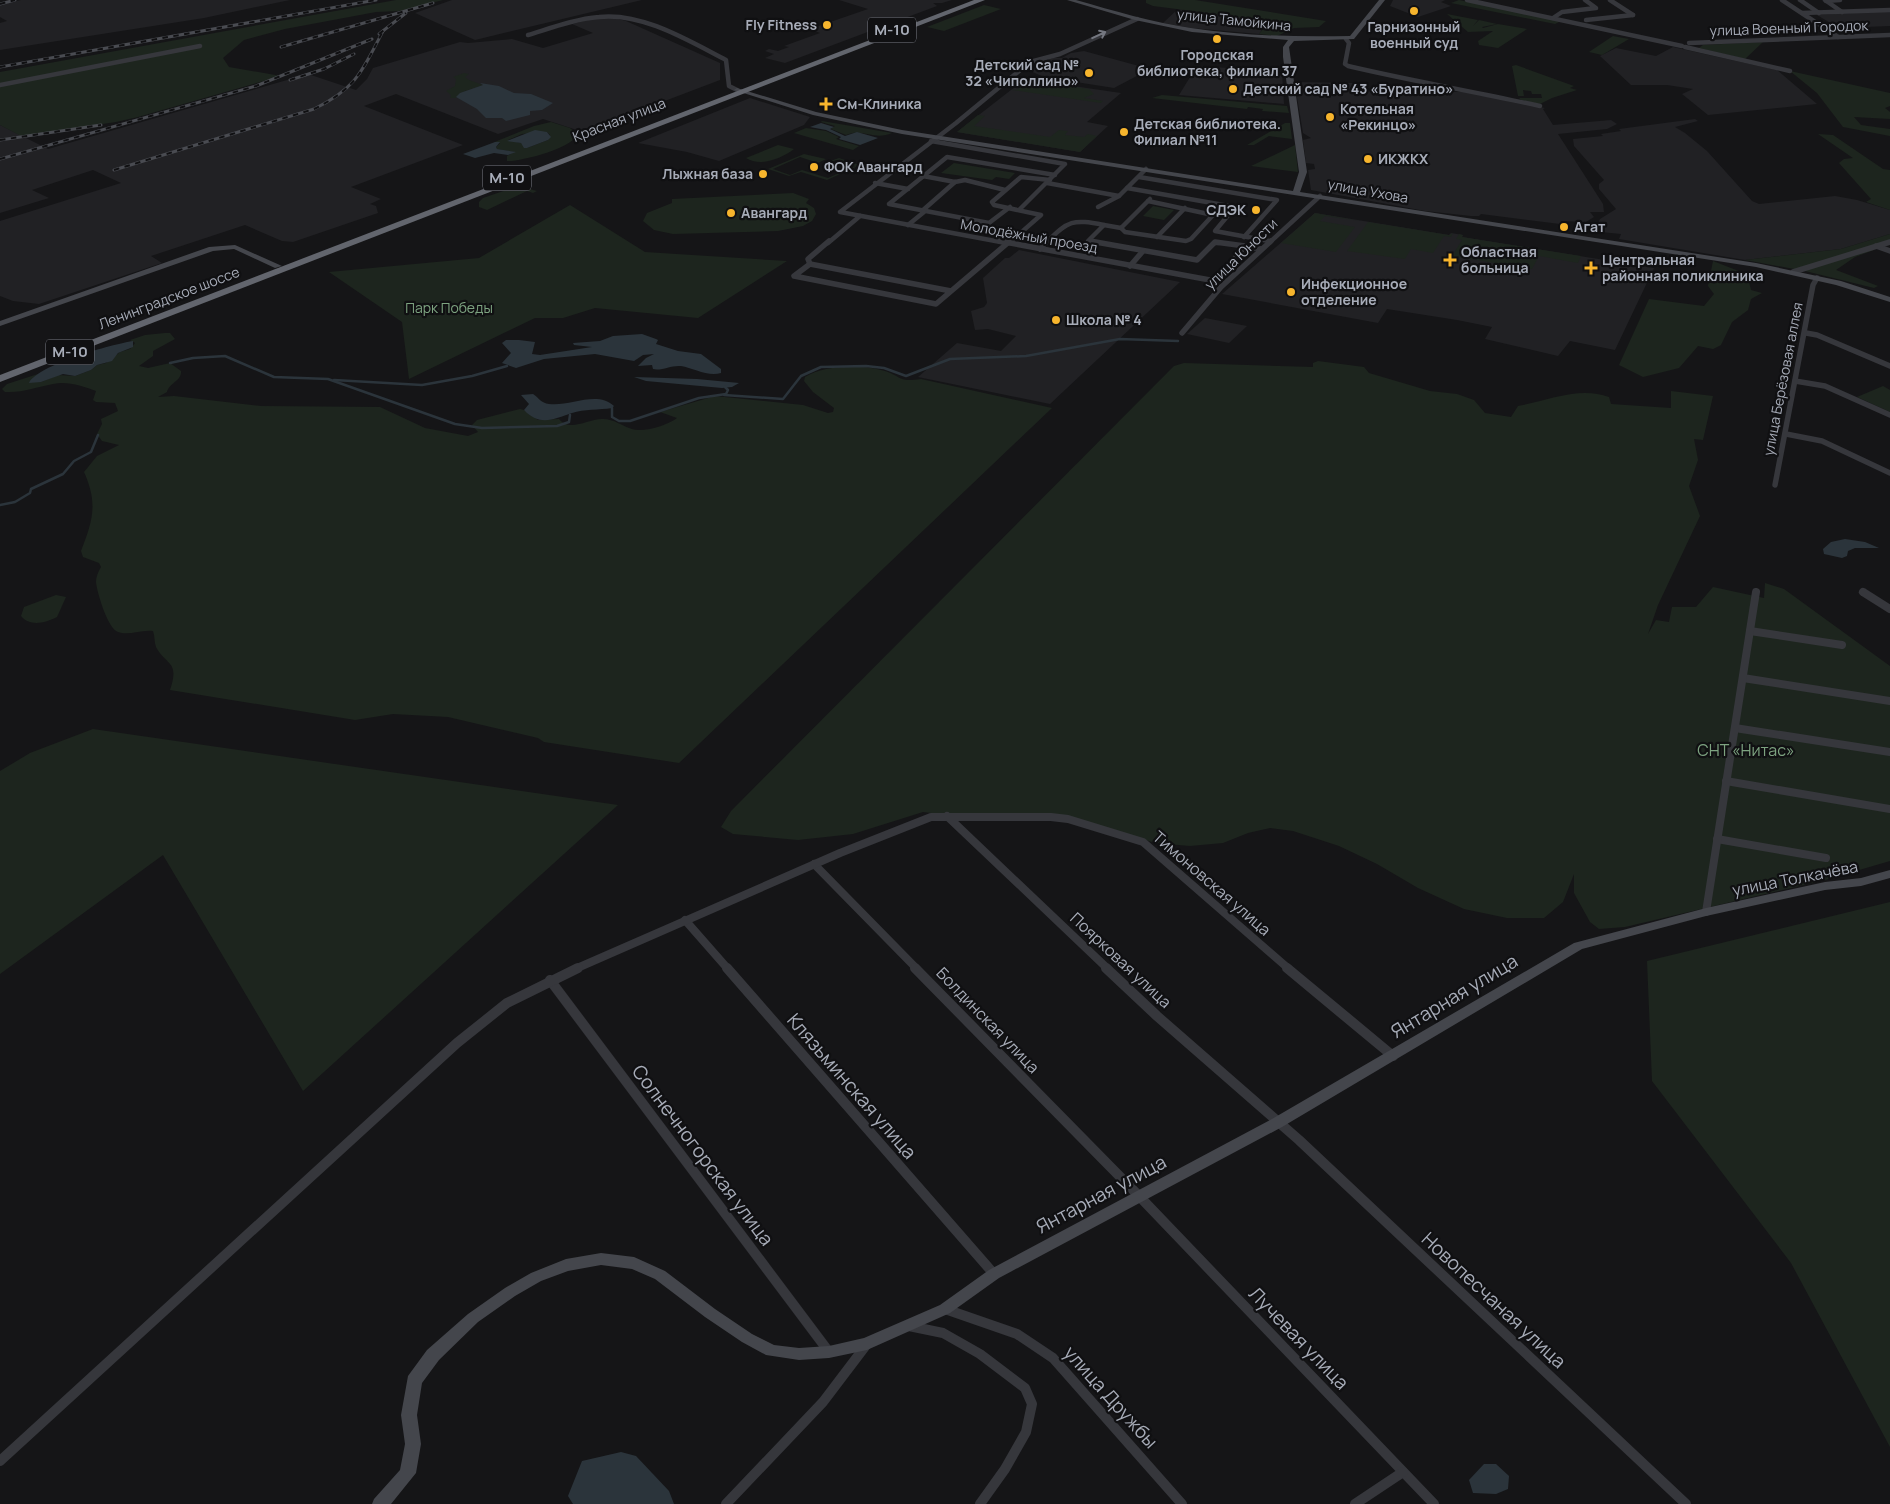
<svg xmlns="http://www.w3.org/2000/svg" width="1890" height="1504" viewBox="0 0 1890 1504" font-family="Manrope,sans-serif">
  <rect width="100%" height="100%" fill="#151517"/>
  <g fill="#212124">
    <path d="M21,0h269l-86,18 -204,32v-27l7,-2 -7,-4v-12z"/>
    <path d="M452,0h190l-167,40 -60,-27z"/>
    <path d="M839,0h113l-10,3h-9l4,3 -152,57 -20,-5 9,-4 -9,-3 4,-2 9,2 11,-4 -5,-1 36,-13 -10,-4 58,-20z"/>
    <path d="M1393,0h52l-4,2 10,4 -33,11 -28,-11z"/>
    <path d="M1178,9l78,10 -12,9 18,2 -3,4 -68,-6 -28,-5z"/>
    <path d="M1890,11v15l-51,2 -22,-13z"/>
    <path d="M597,18h18l11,3 94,42v17l-137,52 -40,-13 -45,15 -102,-40 -32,12 99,39 -112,42 30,12 -11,5 6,2 2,7 -85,29 -11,-1 -37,-16 -94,31 11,7 -123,41 -26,-3 -13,-5v-75l121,-38 -28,-13 -61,20 17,8 -49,15v-88l48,24 260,-75 48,16 11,-11 6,-11 87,-26 8,1 44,-4 31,9 50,-15 -21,-9z"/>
    <path d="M1673,47l104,23 40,34 -109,11 -26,-21 11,-5 -26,-4h-36l-31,-29 16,-8 40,8z"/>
    <path d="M1084,51l66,18 -36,19 -70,-11 -18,-8 27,-11h9l9,-5z"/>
    <path d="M1200,66l82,6 2,32 -105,-9 16,-26z"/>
    <path d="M1025,79l96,14 -34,29 21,4 -28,26 -123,-20z"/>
    <path d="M1295,82l59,1 7,7 106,2 78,16 -2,1 10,16 58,-5 6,4 -10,5 -49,5 45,70 1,8h-14l4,5 -8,5 -25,-1 -1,3 -79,-10 -2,2h-8l-46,-5 -114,-21 -3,-20 7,-1 -1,-5 -8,-1 -3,-23 8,-2 -8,-5 -6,-36 5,-3 -6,-3z"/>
    <path d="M750,98l60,19 -6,8 -85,36 -32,-9 -49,-9z"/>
    <path d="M1695,119l3,2 -23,6 10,6 22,18 45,50 7,3 76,-8 22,4 33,10v24l-49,15 -96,11 -126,-21 2,-5 -20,-2 -3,-9 2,-4 16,-10 -17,-20v-5l5,-4 -30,-34 -1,-7 30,-3 -2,-2 20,-3 -2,-2z"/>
    <path d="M1315,213l134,22 2,-2 12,2 -1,2 192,31 -39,82 -45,-9 -12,15 -73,-17 7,-12 -35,-7 -70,-11 -9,14 -156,-29z"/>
    <path d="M1019,250l10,2 151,30 -130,122 -132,-27 39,-34 44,8 15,-15 -28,-7 -13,1 -4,-19 13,-4 3,-4 -4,-25 22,-20h4z"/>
    <path d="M1205,318l42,8 -18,17 -42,-9z"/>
  </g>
  <g fill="#1d251e" fill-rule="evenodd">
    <path d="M396,0h47l-43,11 -24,1 -91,17 -41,11 -21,18 6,9 52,9 -143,41 -22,5 -95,14 -21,-11v-53z"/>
    <path d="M1146,0h49l131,21 -7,6 -25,1 -17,8 -18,-2 3,-4 -18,-2 11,-9 -102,-13 -7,-3z"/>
    <path d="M1459,0l102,21 -6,3 -104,-21z"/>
    <path d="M984,5l17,4 -57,22 -17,-4z"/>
    <path d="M1447,14l31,6 -5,6 6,-6 18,4 -15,3 1,1 15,-4 29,5 -29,19 -19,-3 -1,-4 15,-10 -25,1z"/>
    <path d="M1613,36l16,3 -27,16 -13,-3z"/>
    <path d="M1763,42l-18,17 -46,-11 4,-3z"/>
    <path d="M1516,65l58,21 -4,2 7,2 -25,8 -12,6 -19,-4 -2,-2h23l-1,-4h-9l-1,-3 -8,-1 1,6h-6l-6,-30z"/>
    <path d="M1790,71l100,22v13l-5,2 5,4v7l-36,-2 7,8 29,4v7l-47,-9 -26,-34z"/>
    <path d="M464,73l5,1 -4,3 4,3 14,5 -23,8 -4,5h-6l1,-3 -5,-4 9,-5 1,-7 -3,-2z"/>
    <path d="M1038,81l51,8 5,5 -10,4 19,3 -2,2 -89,-13 7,-1 -2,-4 7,-4z"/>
    <path d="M1162,95l125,11 2,7 -27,-2 1,-2 -15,-2 -1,2 -95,-11z"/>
    <path d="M978,115l7,1 -11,10 76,11 9,-7 9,1 -3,4 19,2 4,-3 9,2 -17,16 -123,-20z"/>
    <path d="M822,121l70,12c-18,8 -28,-5 -46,2l-15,-6 4,-3 -14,-4z"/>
    <path d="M551,122l19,6 8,7c-12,15 -47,23 -66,26h-5v-5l7,-4 -17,-3 -1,-2 4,-4 -5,-1 2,-1 37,-15zM547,132l3,3 -2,5 -21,8 -6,-5 -13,-3 14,-6z"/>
    <path d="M1285,123h5l2,16 -23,-3 -15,9h-7z"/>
    <path d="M806,128l20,3 13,6 -3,2 23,7 -6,4 -59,-17z"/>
    <path d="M1818,134l15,1 50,34 7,1v40l-24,-8 5,-3 -32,-36 5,-4 9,-1z"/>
    <path d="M778,145l16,4c-13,10 -34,18 -48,9z"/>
    <path d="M1295,145l3,27 -47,-6z"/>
    <path d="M804,154l22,5 -8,4 -18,-6 -27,12 17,6 12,-5 26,8 27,-12 -18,-6 -15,4 17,-6 21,7 -33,15 -26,-8 -12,4 -21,-7z"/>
    <path d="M954,163l61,10 -6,6 -13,-2 -4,3 -51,-7z"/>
    <path d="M518,186l19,5 -4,2 -6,-2 -40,19 -8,-3v-5l4,-4z"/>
    <path d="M793,193l16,6 -3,4 8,5 2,6 -4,7 -9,5 -25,5 -105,3 -19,-4 -11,-9 4,-8 25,-10v-4z"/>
    <path d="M570,205l75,47 142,9 -89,57 -103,-10 -32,10h-28l-126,61 -7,-57 -73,-50 150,-14z"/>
    <path d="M1153,206l21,4 -10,10 -21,-4z"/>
    <path d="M1315,213l45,8 -35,-5 -5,5 35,6 -19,25 -55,-9z"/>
    <path d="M1368,222l81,13 4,-2 -2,4 -7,-1 -11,17 -22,-4 -6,10 -58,-8z"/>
    <path d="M1459,234l4,1 -1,2 119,19 -3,7 -39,-7 -7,13 -80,-13 10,-16 -6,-1z"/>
    <path d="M1890,234v8l-21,8h5l-19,7 -19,13 42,16 -4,2 -69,-17 -60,-11 96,-11z"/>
    <path d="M1713,261l36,14v7l2,8 11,3 -11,6 -3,11 -16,12 -11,23 -8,4 -15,-3 -19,22 -36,9 -24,-12 30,-66 55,7 10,-12 -6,-8z"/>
    <path d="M165,333h5l5,6 -22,12v5l-14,10 9,2 22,-5 11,8c1,10 -12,12 -14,21l-9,5 16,-1 87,10 119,1 45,21 43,8 10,-4 -6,-7 5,-5 43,-11 4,1 14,10 21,-1c11,14 30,-1 44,0 11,0 19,7 29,10 12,4 36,-4 45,-11l-17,-6 55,-16 88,9 25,8 5,-1 1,-4 -21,-16 -9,-11 1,-4c19,-12 55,-12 76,-7 21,5 15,13 40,9l131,29 -373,355 -135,-21 -6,-4 -90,-21 -55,-3 -38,6 -185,-30c10,-30 -4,-24 -14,-43 -2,-5 -1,-11 -3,-16 -11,-2 -24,5 -35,1 -10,-3 -21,-39 -22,-50 0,-5 2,-10 5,-15l-2,-4 -16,-6 -2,-6c12,-31 17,-48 3,-79l13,-16 22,-11 -17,-4 -5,-7 5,-10 -1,-5 17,-8 -3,-8 -19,-1 -3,-2 3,-9c-14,-5 -28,-10 -43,-7 -17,3 -30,9 -48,8l-3,-3 5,-5 31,-10 -5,4 8,4 17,-7 17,1 16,-6 6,-5 9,-2 14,-11 10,-3 5,-6 -5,-3 15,-5z"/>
    <path d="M1318,361l46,6 5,6 61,18 27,3 17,6 11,13 26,4 7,-11c29,-5 61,-20 91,-9l2,7 60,4v-17l42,5 -10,44 -9,-1 4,21 -9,26 11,30 -42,89 -10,29 8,-14 13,2 3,-15h24l17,-20 51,11 1,-15 19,6 106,77v195l-65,19 -200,47 -26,2 -9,-7 -16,-29v-19l-11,28 -19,16h-37l-43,-9 -46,-21 -41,-24 -38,-18 -46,-15 -23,-3 -22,5 -25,10 -33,3 -35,-3 -43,-14 -53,-12 -110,-2 -26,-3 -70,22 -55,6 -65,-6 -12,-7 10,-16 443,-445 10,-3 129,4v-4z"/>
    <path d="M1883,386l7,4v22l-33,-15z"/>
    <path d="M56,595l10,2 -9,20c-12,6 -27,10 -36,-1l3,-9z"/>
    <path d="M93,729l525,76 -315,286 -140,-236 -163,119v-203l30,-18z"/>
    <path d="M1890,902v545l-99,-184 -139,-182 -5,-120z"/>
  </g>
  <g fill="#2b343b">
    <path d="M480,83l19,3 15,7 17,1 22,9 -11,7 -12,1v4l-24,6 -4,-3h-16l-9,-9 -21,-12 4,-4 23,-8z"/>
    <path d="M821,123l13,4 -4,2 15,7 12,-4 21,6 -18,7 -21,-6 2,-2 -15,-7 -16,-3z"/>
    <path d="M535,130l12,2 4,5 -3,3 -21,8h-3l-3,-5 -14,-2z"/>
    <path d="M495,142h5l-4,5 1,2 19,3 -8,3 -14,-2 -19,5 -12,-4z"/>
    <path d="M642,334l14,5 2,1 -2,4 22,7 23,3 20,15v4c-13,4 -28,-5 -40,-7 -10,-1 -19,5 -28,3l-1,-4 -14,1 8,-8 8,-4 -11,1 -9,6 -39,-7 -51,5 -28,9 -14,-5 9,-10 -9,-10 4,-3h13l16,2 -3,12 8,1 52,-8 -18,-2 -1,-2 27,-2 13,-5z"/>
    <path d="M133,341v6l-15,6 -6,8 -15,4 -6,5 -16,6 -12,-2 -22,8 -12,1c8,-18 84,-39 104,-42z"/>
    <path d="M634,377l63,2 42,4 -7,4 -10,1 -76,-7z"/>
    <path d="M533,394c6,4 8,9 16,10 20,3 48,-14 65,2l-2,2c-13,2 -28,1 -40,5 -18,6 -32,14 -48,-3l5,-6 -8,-9z"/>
    <path d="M1845,539l20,3 14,6h-24l-7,3 -1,5 -5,2 -18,-4 -1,-5 8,-7z"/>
    <path d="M621,1452l15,4 33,35 5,13h-101l-5,-8 14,-35z"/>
    <path d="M1484,1464h12l13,12 -1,13 -12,5 -23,-1 -4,-13z"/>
  </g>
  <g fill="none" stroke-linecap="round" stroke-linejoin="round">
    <g stroke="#2b343b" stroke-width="2.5">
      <path d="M170,363l23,-5 32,-2 49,21 54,2 127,45 27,4 75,-2 12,-4 1,-7"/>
      <path d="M334,380l88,5 50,-9 35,-10"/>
      <path d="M724,395l59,4 18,-23 20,-9 45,-1 18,2 22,8 44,-17 76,-3 94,-17 58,2"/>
      <path d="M612,408v9l7,4h11l69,-23 27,-4 2,-4 -3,-3"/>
      <path d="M0,505l15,-3 15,-9 1,-4 32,-15 11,-13 17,-9 7,-17"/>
    </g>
    <g stroke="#36373c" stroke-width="4.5">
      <path d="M1467,0l215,46"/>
      <path d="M1610,0l23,15"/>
      <path d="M1782,0l56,37"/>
      <path d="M1800,0l19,13"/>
      <path d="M1825,0l17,12"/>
      <path d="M1826,1l14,-1"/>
      <path d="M1802,13l88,-3"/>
      <path d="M1553,18l9,-6 34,-4 -11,-8"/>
      <path d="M1586,20l47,-5"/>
      <path d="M528,35c23,-7 47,-16 71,-18 43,-5 90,24 127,43l3,26 8,4"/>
      <path d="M1346,39l3,4 -4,21 3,2c64,15 128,26 192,40"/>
      <path d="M1689,43l201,-8"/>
      <path d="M1685,47l105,24"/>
      <path d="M0,85l200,-39"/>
      <path d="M931,141l134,23 -45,45"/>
      <path d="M1146,169l-19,19 108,19 -20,24 54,10"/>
      <path d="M923,176l32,6 10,-2 40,10"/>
      <path d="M1139,177l138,23 -33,37"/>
      <path d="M875,183l33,6"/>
      <path d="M1047,183l72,13 8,-8"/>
      <path d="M1010,207l-21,16 -100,-19 58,-47 108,18"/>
      <path d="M1098,207l21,-11"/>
      <path d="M922,211l33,-29"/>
      <path d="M908,225l16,-13"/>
      <path d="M1104,225l17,3 29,-29"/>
      <path d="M1121,228l4,4 61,9 5,-2 22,-24 -65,-14"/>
      <path d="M1157,237l28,-29"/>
      <path d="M828,243l32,-27"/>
      <path d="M1006,243l-166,-31 116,-89 74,-61 30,-8 77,-35"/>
      <path d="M1009,243l32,-28 -47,-10 -2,-3 29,-25 29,3"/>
      <path d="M1046,243c22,-23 27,-24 58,-18l-16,16 9,2"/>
      <path d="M1214,243h5"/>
      <path d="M1269,243l51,-47"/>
    </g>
    <g stroke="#36373c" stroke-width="5.5">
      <path d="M999,241l211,39 8,-1 27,-33 16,3"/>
      <path d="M1090,241l107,19 18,-18 30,4"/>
      <path d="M1876,246l14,5"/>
      <path d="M1040,249l7,-8"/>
      <path d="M810,264l-2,-5 21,-18"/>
      <path d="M1130,266l13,-15"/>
      <path d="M1793,272l97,-30"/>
      <path d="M951,291l-141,-27 -16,12 142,28 74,-63"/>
      <path d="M1182,333l39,-46 50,-46"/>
      <path d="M1806,333l11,2 73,31"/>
      <path d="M1795,381l30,5 65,29"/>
      <path d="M1786,434l36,7 68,32"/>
      <path d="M1775,485l38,-200 4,-7"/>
    </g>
    <g stroke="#36373c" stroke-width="8">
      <path d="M1863,592l27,17"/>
      <path d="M1750,631l92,14"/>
      <path d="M1743,678l147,23"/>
      <path d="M1735,728l155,24"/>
      <path d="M1726,781l164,28"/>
      <path d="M947,816l161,153"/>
      <path d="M1717,839l109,19"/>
      <path d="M814,864l103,105"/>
      <path d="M1706,912l50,-320"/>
      <path d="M685,920l43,49"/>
      <path d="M575,969l265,-116 91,-36h120l17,2 75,23 146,127"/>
    </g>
    <g stroke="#36373c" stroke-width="10">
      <path d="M727,968l267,306"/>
      <path d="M915,968l225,229 294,307"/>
      <path d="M1106,968l51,48 142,124 387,364"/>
      <path d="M1287,968l106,88"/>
      <path d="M550,980l279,372"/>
      <path d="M945,1309l72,25 36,24 129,146"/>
      <path d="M909,1326l34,7 37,21 45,34 7,16 -6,28 -21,37 -25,35"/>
      <path d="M0,1461l457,-418 50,-40 71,-35"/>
      <path d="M726,1504l97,-102 44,-58"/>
      <path d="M1355,1504l48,-32"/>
    </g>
    <g fill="#44464c" fill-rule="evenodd">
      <path d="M1067,0h9c38,11 76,22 115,28 52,8 106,9 159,8l29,-36h6l-31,39 -60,2 -5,6 18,125 -7,20 456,71 85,18 49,16v5l-54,-17 -80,-18 -854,-133 -89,-19 -79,-25 3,-2 79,24 86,18 391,61 6,-19 -16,-115v-10l5,-7 -96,-8 -57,-12z"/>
      <path d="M235,245l47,21 -7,2 -41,-19 -21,2 -213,75v-5l209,-74z"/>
      <path d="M1890,870v8l-29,8 -36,4 -119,26 -124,33 -300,178 -283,151 -49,35 -83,37 -38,8 -30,2 -33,-5 -24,-13 -37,-25 -50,-38 -23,-10 -31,-4 -33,6 -27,10 -26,15 -37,26 -39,38 -17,23 -5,32 4,29 -5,29 -25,31h-19l2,-5 26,-29 5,-26 -4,-29 7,-39 19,-26 41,-36 37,-26 26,-15 35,-14 35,-6 33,4 31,14 50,38 37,25 22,11 25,3 30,-2 35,-8 76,-33 49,-35 283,-151 302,-176 132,-35 119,-26 36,-4z"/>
    </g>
    <path fill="#62656d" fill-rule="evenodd" d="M974,0h11l-985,382v-7z"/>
    <defs>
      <g id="rail">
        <path d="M0,4l15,-4"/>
        <path d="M379,34l27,-21"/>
        <path d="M281,47l152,-44"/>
        <path d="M0,67l376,-67"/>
        <path d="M290,80l34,-11 30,-15"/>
        <path d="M0,140l101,-15"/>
        <path d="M0,159l256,-73 116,-47"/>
        <path d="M114,170l200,-61c43,-21 48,-38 69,-78"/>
      </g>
    </defs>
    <use href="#rail" stroke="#494b51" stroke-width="3"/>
    <use href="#rail" stroke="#101012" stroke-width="2" stroke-dasharray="5.5" stroke-linecap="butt"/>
  </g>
  <defs><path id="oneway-shaft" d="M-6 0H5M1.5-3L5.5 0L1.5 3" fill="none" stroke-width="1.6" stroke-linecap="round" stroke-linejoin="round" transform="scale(1.25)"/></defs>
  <use stroke="#747780" href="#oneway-shaft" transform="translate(1099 35) rotate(-25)"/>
  <g fill="#f7b52d" stroke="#101012" stroke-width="2">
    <circle cx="1414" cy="11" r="5"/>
    <circle cx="827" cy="25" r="5"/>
    <circle cx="1217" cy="39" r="5"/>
    <circle cx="1089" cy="73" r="5"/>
    <circle cx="1233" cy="89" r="5"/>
    <path d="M823.5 96.5h5v5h5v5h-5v5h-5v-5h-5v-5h5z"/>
    <circle cx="1330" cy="117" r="5"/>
    <circle cx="1124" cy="132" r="5"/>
    <circle cx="1368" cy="159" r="5"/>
    <circle cx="814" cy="167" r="5"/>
    <circle cx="763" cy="174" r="5"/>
    <circle cx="1256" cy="210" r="5"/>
    <circle cx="731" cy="213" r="5"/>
    <circle cx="1564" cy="227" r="5"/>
    <path d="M1447.5 252.5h5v5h5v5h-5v5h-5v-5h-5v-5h5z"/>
    <path d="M1588.5 260.5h5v5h5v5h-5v5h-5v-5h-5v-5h5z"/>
    <circle cx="1291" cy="292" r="5"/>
    <circle cx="1056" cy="320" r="5"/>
  </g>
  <g text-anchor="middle" stroke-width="4.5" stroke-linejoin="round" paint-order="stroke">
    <g font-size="14" fill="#a7acb8" stroke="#101012">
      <text transform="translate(1234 20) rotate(6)" y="5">улица Тамойкина</text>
      <text transform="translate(1789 28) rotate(-2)" y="5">улица Военный Городок</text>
      <text transform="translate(619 120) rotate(-21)" y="5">Красная улица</text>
      <text transform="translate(1368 191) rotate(10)" y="5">улица Ухова</text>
      <text transform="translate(1029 236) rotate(10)" y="5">Молодёжный проезд</text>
      <text transform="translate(1241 254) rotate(-44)" y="5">улица Юности</text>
      <text transform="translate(169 298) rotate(-21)" y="5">Ленинградское шоссе</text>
      <text transform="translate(1783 379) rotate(-79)" y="5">улица Берёзовая аллея</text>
    </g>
    <g font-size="14" font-weight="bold" fill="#a7acb8" stroke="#101012" text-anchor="start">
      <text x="817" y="30" text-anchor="end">Fly Fitness</text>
      <text x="1414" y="32" text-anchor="middle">Гарнизонный<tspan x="1414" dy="16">военный суд</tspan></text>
      <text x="1217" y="60" text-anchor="middle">Городская<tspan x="1217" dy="16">библиотека, филиал 37</tspan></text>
      <text x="1079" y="70" text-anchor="end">Детский сад №<tspan x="1079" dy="16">32 «Чиполлино»</tspan></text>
      <text x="1243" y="94">Детский сад № 43 «Буратино»</text>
      <text x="837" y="109">См-Клиника</text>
      <text x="1340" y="114">Котельная<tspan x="1340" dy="16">«Рекинцо»</tspan></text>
      <text x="1134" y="129">Детская библиотека.<tspan x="1134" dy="16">Филиал №11</tspan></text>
      <text x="1378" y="164">ИКЖКХ</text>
      <text x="824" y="172">ФОК Авангард</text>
      <text x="753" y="179" text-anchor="end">Лыжная база</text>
      <text x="1246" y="215" text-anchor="end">СДЭК</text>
      <text x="741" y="218">Авангард</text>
      <text x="1574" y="232">Агат</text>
      <text x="1461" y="257">Областная<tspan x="1461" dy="16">больница</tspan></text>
      <text x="1602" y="265">Центральная<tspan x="1602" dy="16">районная поликлиника</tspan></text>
      <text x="1301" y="289">Инфекционное<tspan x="1301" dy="16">отделение</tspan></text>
      <text x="1066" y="325">Школа № 4</text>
    </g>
    <g font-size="14" fill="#7da380" stroke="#101012">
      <text x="449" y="313">Парк Победы</text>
    </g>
    <g fill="#101012" stroke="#7a7d86" stroke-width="1">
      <rect x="868" y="17.5" width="48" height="25" rx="4"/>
      <rect x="483" y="165.5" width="48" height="25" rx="4"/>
      <rect x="46" y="339.5" width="48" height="25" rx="4"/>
    </g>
    <g font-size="15" font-weight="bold" fill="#a7acb8">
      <text x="892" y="35">М-10</text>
      <text x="507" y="183">М-10</text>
      <text x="70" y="357">М-10</text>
    </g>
    <g font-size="16" fill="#7da380" stroke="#101012">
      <text x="1746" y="756">СНТ «Нитас»</text>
    </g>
    <g font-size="16" fill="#a7acb8" stroke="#101012">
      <text transform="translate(1795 878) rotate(-11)" y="6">улица Толкачёва</text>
      <text transform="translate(1212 883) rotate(41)" y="6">Тимоновская улица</text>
      <text transform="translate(1121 960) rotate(43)" y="6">Поярковая улица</text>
      <text transform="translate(988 1020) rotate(46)" y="6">Болдинская улица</text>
    </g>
    <g font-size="19" fill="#a7acb8" stroke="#101012">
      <text transform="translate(1454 996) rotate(-31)" y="7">Янтарная улица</text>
      <text transform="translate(852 1086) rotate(49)" y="7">Клязьминская улица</text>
      <text transform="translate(703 1155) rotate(53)" y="7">Солнечногорская улица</text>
      <text transform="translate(1101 1194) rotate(-28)" y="7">Янтарная улица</text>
      <text transform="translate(1494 1300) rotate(43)" y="7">Новопесчаная улица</text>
      <text transform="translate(1299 1338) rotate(46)" y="7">Лучевая улица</text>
      <text transform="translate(1111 1397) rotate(48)" y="7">улица Дружбы</text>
    </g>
  </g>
</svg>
